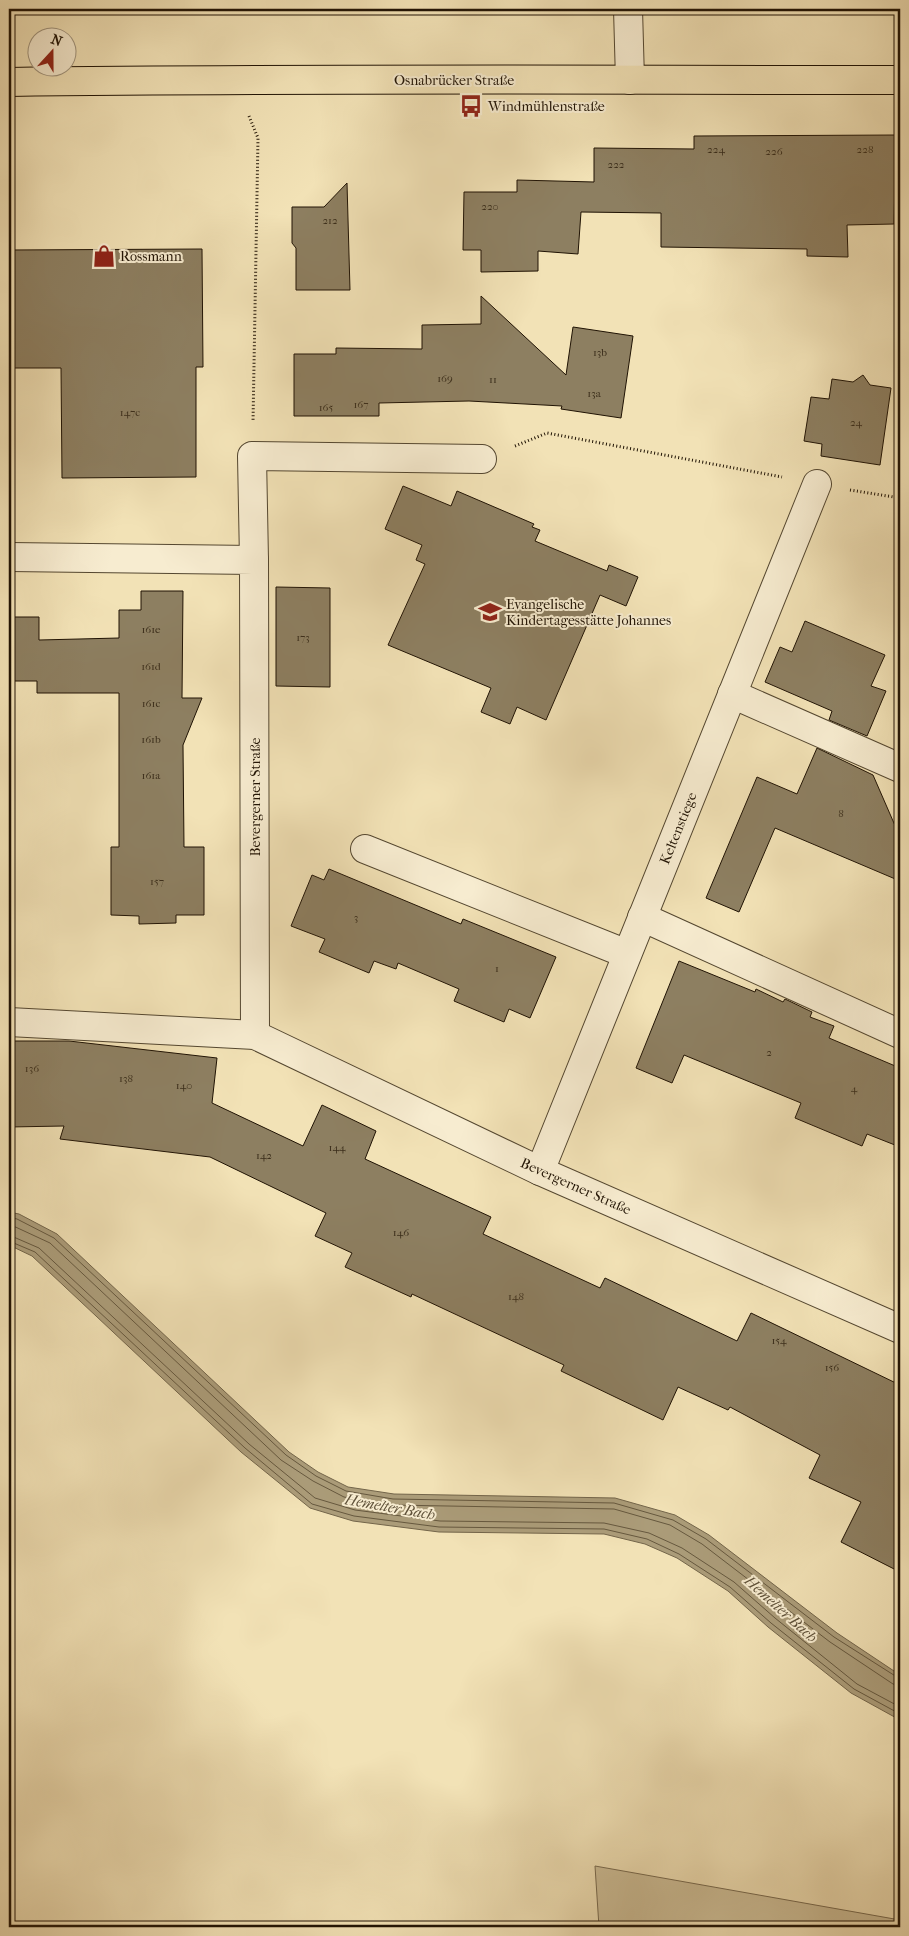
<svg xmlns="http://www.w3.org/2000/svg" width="909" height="1936" viewBox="0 0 909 1936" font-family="'IM FELL French Canon',serif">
  <rect width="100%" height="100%" fill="#f2e2b6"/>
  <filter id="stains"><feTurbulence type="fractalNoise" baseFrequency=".004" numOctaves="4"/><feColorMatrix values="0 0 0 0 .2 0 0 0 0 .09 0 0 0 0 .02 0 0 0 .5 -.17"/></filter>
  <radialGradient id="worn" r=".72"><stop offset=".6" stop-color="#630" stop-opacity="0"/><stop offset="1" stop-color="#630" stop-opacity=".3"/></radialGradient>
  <path fill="#cebf98" stroke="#77694e" d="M595,1866l305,54v7h-301z"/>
  <path fill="#ab9c79" stroke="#73654a" d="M9,1212l10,2 38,20 232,218 29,20 30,15 46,7 221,4 60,17 34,20 128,98 63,42v45l-49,-27 -83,-66 -40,-36 -51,-33 -32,-14 -41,-10 -165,-2 -86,-11 -43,-13 -69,-56 -209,-196 -23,-11z"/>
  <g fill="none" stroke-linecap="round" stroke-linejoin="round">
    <g stroke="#66583e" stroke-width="1">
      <path d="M9,1217l8,2 37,19 232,217 30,21 30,15 47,8 221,4 59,17 33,19 128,98 66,42"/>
      <path d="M9,1224l41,19 231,217 32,21 31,16 48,8 222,4 56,16 32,19 128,98 63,42 7,2"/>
      <path d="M9,1235l30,13 210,196 66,54 40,12 85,11 164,2 45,10 33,15 52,34 41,36 82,66 43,23"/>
      <path d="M9,1241l26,11 210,196 67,56 42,12 85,11 165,2 43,10 32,15 51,33 41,36 83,66 46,25"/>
    </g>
  </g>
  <g fill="#8d7f61" stroke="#201304">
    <path d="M896,135l-2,89 -47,1 1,32 -41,-1v-7l-146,-2v-34l-80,-1 -3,42 -40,-3v20l-57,1v-22h-18l1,-58h53v-12l77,2v-34l100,1v-13z"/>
    <path d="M347,183l3,107h-54v-42l-4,-5v-36h32z"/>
    <path d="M202,249l1,118h-7v110l-134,1 -1,-110h-52v-118z"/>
    <path d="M481,296l85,79 7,-48 60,9 -12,82 -60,-9 1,-3 -93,-5 -90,2v13h-85v-62h42v-6l86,1v-24l59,-1z"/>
    <path d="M863,375l7,10 21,3 -11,77 -59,-9 1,-12 -18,-3 7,-44 18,2 3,-20 21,3z"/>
    <path d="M403,486l48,20 6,-15 77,33 -2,3 8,3 -5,11 72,30 2,-6 29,12 -12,29 -26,-11 -54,125 -29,-13 -7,17 -29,-12 10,-24 -103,-43 37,-81 -9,-4 6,-15 -37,-16z"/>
    <path d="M276,587l54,1v99l-54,-1z"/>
    <path d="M141,591h42l-1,107h20l-19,47 1,102h20v68h-28v8l-37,1v-8l-28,-1v-68h8v-154h-82v-12h-28v-64h30v23l80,-2v-28h22z"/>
    <path d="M805,621l80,34 -14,31 15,5 -19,45 -38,-16 3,-9 -67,-29 15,-35 12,5z"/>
    <path d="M817,748l56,27 27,62v44l-125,-53 -36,84 -33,-14 51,-121 40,17z"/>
    <path d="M329,869l132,55 2,-5 93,38 -26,61 -21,-9 -5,13 -50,-21 5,-12 -61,-26 -2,6 -22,-8 -5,12 -50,-21 6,-13 -34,-13 21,-51 12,5z"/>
    <path d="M679,961l76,31 1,-3 27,13 2,-3 27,13 -2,5 24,9 -5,12 71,30v79l-33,-13 -5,12 -67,-28 6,-15 -117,-48 -12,28 -36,-15z"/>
    <path d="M9,1041h60l148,17 -5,45 91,43 19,-41 54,26 -11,28 126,58 -8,17 117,54 5,-10 132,63 14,-28 149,72v187l-59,-30 20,-40 -52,-24 11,-23 -90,-48 -2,3 -50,-23 -15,33 -102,-49 3,-6 -152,-71 -1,3 -66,-30 7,-14 -37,-17 11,-23 -116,-56 -150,-18 4,-13 -55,1z"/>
  </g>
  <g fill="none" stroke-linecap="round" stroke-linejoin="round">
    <defs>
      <g id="minor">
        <path d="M628,9l2,71"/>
        <path d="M9,557l245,3 1,475"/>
        <path d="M254,560l-2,-104 230,3"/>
        <path d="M732,694l168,74"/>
        <path d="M365,849l262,105"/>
        <path d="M642,917l258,117"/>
        <path d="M9,1022l246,13 285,136 360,158"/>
        <path d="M540,1171l277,-687"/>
      </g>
      <path id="major" d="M9,82c297,-4 594,-2 891,-2"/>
    </defs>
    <use href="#minor" stroke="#544730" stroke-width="30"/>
    <use href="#major" stroke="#201304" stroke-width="30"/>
    <g stroke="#201304" stroke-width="3" stroke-dasharray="1 2.5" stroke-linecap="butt">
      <path d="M249,116l9,22 -5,284"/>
      <path d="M515,446l32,-13 235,44"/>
      <path d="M850,490l50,8"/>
    </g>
    <use href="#minor" stroke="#f7ecd0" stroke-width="28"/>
    <use href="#major" stroke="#f2e2b6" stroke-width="28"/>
  </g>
  <defs>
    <symbol id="bus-bare" viewBox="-9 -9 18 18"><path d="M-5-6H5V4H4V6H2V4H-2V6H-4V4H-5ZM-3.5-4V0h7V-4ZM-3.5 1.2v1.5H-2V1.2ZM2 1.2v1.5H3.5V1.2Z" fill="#8f2418" stroke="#f7ecd0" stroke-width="2.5" paint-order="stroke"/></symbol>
    <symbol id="shop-bare" viewBox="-9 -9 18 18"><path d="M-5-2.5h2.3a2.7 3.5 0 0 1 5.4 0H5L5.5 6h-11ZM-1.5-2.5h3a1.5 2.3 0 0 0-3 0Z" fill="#8f2418" stroke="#f7ecd0" stroke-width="2.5" paint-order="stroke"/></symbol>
    <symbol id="school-bare" viewBox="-9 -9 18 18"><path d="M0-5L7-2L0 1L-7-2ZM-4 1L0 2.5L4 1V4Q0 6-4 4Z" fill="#8f2418" stroke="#f7ecd0" stroke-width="2.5" paint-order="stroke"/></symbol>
  </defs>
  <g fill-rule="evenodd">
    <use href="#bus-bare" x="455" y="90" width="32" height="32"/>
    <use href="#shop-bare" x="88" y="240" width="32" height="32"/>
    <use href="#school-bare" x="474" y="596" width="32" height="32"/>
  </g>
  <g text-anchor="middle" stroke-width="4" stroke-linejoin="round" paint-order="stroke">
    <g font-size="11" fill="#3b2e1b">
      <text x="716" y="153">224</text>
      <text x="865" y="153">228</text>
      <text x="774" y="155">226</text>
      <text x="616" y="168">222</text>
      <text x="490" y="210">220</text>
      <text x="330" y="224">212</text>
      <text x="600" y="356">13b</text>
      <text x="445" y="382">169</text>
      <text x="493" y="383">11</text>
      <text x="594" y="397">13a</text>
      <text x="361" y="408">167</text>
      <text x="326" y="411">165</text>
      <text x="130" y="416">147c</text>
      <text x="856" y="426">24</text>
      <text x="151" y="633">161e</text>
      <text x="303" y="641">173</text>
      <text x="151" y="670">161d</text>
      <text x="151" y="707">161c</text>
      <text x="151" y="743">161b</text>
      <text x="151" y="779">161a</text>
      <text x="841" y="817">8</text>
      <text x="157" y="885">157</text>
      <text x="356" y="921">3</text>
      <text x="497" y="972">1</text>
      <text x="769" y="1056">2</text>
      <text x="32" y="1072">136</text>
      <text x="126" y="1082">138</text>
      <text x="184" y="1089">140</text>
      <text x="854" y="1092">4</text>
      <text x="337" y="1151">144</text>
      <text x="264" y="1159">142</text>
      <text x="401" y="1236">146</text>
      <text x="516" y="1300">148</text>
      <text x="779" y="1344">154</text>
      <text x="832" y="1371">156</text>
    </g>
    <g font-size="14" fill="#201304" stroke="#f7ecd0">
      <text x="454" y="85">Osnabrücker Straße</text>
      <text transform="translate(255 797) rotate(-90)" y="5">Bevergerner Straße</text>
      <text transform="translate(678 828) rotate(-68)" y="5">Keltenstiege</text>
      <text transform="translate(576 1186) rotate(24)" y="5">Bevergerner Straße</text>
    </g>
    <g font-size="14" fill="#201304" stroke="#f7ecd0" text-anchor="start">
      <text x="488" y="111">Windmühlenstraße</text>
      <text x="120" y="261">Rossmann</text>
      <text x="506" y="609">Evangelische<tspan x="506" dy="16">Kindertagesstätte Johannes</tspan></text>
    </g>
    <g font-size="15" font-style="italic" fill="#5f5139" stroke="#f7ecd0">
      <text transform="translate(390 1507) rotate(10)" y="5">Hemelter Bach</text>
      <text transform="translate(781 1609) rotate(42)" y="5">Hemelter Bach</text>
    </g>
  </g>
  <rect width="909" height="1936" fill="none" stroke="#f2e2b6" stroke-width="30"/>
  <rect x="10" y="10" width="889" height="1916" fill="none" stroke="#201304" stroke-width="2.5"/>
  <rect x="15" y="15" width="879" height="1906" fill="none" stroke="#201304"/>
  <g transform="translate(52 52) rotate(21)"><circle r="24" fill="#f7ecd0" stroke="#a1957e"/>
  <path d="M0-4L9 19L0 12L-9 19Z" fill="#8f2418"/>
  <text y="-8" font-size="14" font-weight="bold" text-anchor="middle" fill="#201304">N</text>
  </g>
  <rect width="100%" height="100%" filter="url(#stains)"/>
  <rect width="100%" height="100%" fill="url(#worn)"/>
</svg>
